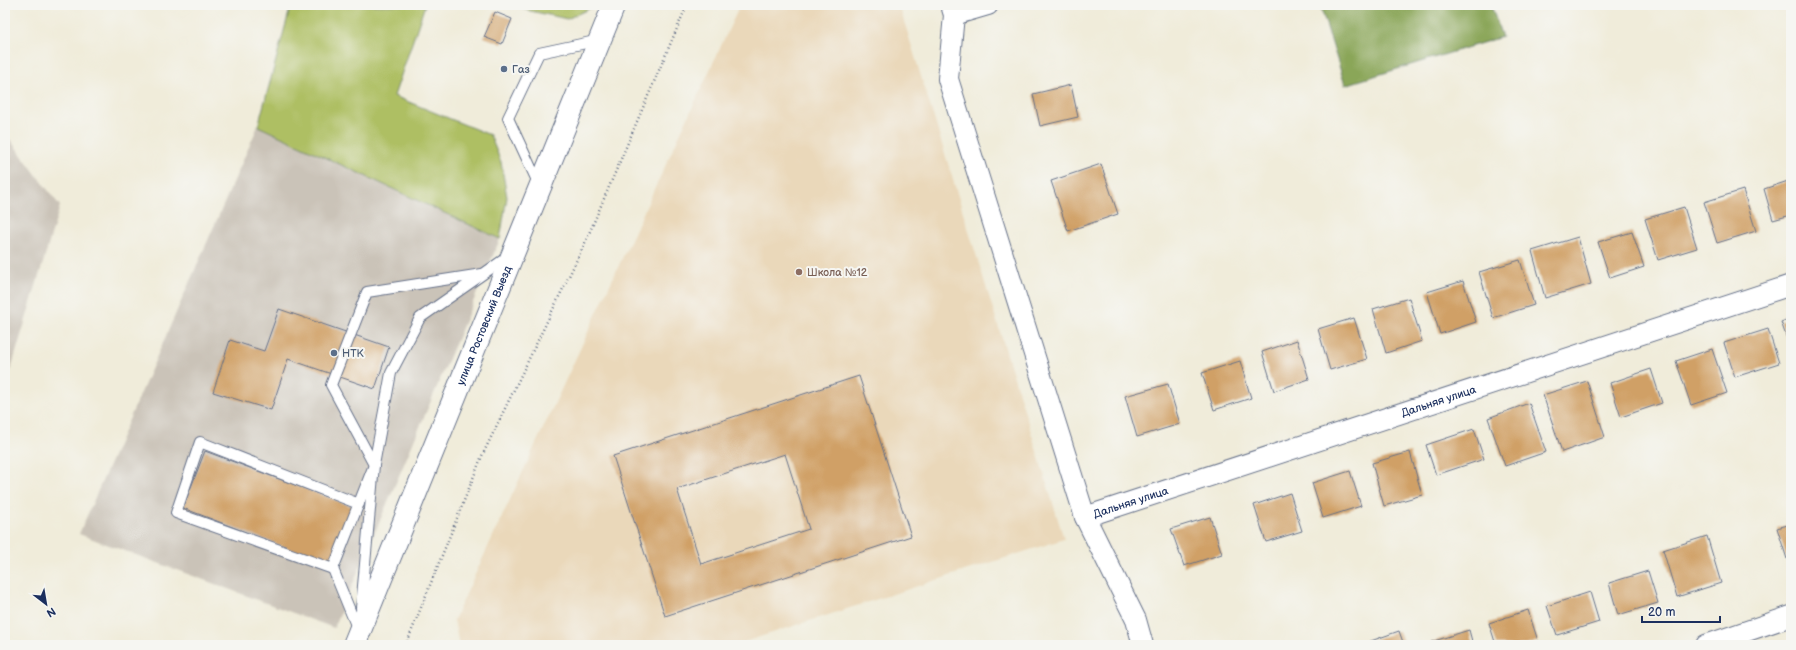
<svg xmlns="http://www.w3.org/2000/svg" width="1796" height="650" viewBox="0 0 1796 650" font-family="'Balsamiq Sans',sans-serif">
  <rect width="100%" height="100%" fill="#f6f6f2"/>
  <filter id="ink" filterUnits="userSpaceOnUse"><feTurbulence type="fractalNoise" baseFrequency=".025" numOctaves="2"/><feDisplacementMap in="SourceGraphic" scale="8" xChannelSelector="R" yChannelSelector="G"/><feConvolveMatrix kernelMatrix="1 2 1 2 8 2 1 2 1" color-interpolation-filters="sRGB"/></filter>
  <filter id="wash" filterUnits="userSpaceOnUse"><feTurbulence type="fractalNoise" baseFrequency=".012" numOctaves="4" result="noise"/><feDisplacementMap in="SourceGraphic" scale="16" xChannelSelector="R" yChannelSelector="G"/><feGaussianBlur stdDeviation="0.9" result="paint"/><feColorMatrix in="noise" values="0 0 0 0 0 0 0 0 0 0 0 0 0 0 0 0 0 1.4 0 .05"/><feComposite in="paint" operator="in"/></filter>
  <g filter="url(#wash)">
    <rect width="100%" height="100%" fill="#f0ecda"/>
    <path fill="#ead8ba" d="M740,5h159l165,534 -329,106h-276l-5,-25z"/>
    <g fill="#cac3b8">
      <path d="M258,126l242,113 -166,389 -255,-94z"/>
      <path d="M5,133l55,73 -55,183z"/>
    </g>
    <g fill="#aebf63" stroke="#647760">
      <path d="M291,5h134l-31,91 96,39 11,27 6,35 -7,42 -242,-113z"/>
      <path d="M511,5h86l-30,14 -41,-9z"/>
    </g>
    <path fill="#8aa659" stroke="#526a5c" d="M1320,5h171l11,32 -157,48z"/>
    <g id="blocks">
      <g fill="#d0a066" fill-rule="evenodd">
        <path d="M495,12l17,7 -10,25 -18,-7z"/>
        <path d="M1071,85l7,32 -38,9 -7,-32z"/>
        <path d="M1101,164l17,50 -50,17 -17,-50z"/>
        <path d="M1791,180v35l-18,5 -9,-31z"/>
        <path d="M1743,190l13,41 -39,12 -13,-41z"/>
        <path d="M1684,207l13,41 -39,12 -13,-41z"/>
        <path d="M1632,232l12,35 -34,11 -12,-36z"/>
        <path d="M1578,237l13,47 -46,14 -13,-47z"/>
        <path d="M1520,260l14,45 -41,13 -14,-46z"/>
        <path d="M1463,281l13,41 -36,12 -13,-42z"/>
        <path d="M1409,298l13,43 -36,12 -13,-44z"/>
        <path d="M279,309l110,38 -14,42 -87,-30 -17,51 -58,-18 17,-52 34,11z"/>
        <path d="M1354,318l13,41 -37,11 -12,-41z"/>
        <path d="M1791,318v32l-10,-28z"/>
        <path d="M1768,329l11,34 -44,14 -11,-34z"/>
        <path d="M1297,340l12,39 -35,12 -12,-39z"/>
        <path d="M1712,349l15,44 -36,12 -15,-44z"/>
        <path d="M1240,361l11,37 -37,12 -12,-37z"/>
        <path d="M1651,369l11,34 -41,14 -11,-34z"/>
        <path d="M859,376l52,160 -246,80 -52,-160zM785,454l24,75 -108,35 -24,-75z"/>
        <path d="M1587,381l18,56 -43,15 -19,-57z"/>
        <path d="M1168,384l12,40 -43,13 -12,-41z"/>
        <path d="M1529,403l17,49 -41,14 -17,-48z"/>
        <path d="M1474,429l10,30 -48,16 -10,-30z"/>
        <path d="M205,451l148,56 -22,58 -148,-57z"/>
        <path d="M1410,452l12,43 -38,11 -12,-43z"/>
        <path d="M1350,471l11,35 -38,12 -11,-35z"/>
        <path d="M1290,493l12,38 -36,11 -12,-37z"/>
        <path d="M1210,517l12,37 -38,12 -13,-37z"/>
        <path d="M1791,524v33l-4,2 -10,-31z"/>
        <path d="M1707,536l14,47 -44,14 -14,-47z"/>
        <path d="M1648,571l10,32 -40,12 -9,-32z"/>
        <path d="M1590,592l9,30 -42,13 -10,-29z"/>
        <path d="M1528,610l10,31 -11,4h-31l-7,-22z"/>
        <path d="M1469,630l4,15h-41l-1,-3z"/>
        <path d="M1399,631l5,14h-35l-1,-3z"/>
      </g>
    </g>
  </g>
  <g filter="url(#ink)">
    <use href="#blocks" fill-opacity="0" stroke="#667189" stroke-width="1"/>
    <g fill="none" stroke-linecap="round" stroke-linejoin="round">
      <defs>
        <g id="lane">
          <path d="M539,185l-31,-67 31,-65 61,-13"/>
          <path d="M359,504l-159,-62 -24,71 157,56 41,-104 17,-92 29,-55 86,-60"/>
          <path d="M333,569l25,61"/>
          <path d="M361,608l13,-143 -43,-80 36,-93 115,-18"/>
        </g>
        <g id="street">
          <path d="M951,5l3,10 -6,64 137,438 51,103 7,25"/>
          <path d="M954,15l34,-10"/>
          <path id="s1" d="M1085,517l706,-232"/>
          <path d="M1706,645l85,-29"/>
        </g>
        <g id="secondary">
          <path id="s2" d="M354,645l260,-640"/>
        </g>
      </defs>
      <use href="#lane" stroke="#667189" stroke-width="12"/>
      <use href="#street" stroke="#667189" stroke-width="22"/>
      <use href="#secondary" stroke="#667189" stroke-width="24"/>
      <path stroke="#667189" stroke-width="2.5" stroke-dasharray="1 3" stroke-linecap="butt" d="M406,645l76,-189 103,-213 102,-238"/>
      <use href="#lane" stroke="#fff" stroke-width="10"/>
      <use href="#street" stroke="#fff" stroke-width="20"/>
      <use href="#secondary" stroke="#fff" stroke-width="22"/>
    </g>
  </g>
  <g fill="#5c6f8a" stroke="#f6f6f2" stroke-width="1.5">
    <circle cx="504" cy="69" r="4"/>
    <circle cx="334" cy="353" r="4"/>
  </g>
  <circle fill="#8d6e63" stroke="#f6f6f2" stroke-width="1.5" cx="799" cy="272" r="4"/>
  <g text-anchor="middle" stroke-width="4" stroke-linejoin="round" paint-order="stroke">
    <g font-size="11" fill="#4e5e75" stroke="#f6f6f2" text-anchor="start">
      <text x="512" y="73">Газ</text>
      <text x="342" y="357">НТК</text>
    </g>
    <g font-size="11" fill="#785e54" stroke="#f6f6f2" text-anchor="start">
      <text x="807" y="276">Школа №12</text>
    </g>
    <g font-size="11" fill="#1b2f5e" stroke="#f6f6f2">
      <text dy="4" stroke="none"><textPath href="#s2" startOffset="345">улица Ростовский Выезд</textPath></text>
      <text dy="4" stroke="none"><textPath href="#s1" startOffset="372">Дальняя улица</textPath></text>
      <text dy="4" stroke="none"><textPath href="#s1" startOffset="48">Дальняя улица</textPath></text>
    </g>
  </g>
  <rect width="1796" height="650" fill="none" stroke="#f6f6f2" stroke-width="20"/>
  <g transform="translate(46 604) rotate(149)" stroke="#f6f6f2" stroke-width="3" paint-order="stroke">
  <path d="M0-3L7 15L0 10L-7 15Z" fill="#1b2f5e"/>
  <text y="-6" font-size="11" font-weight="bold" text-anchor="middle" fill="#1b2f5e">N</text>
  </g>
  <path d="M1642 616v6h78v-6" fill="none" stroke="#1b2f5e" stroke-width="2"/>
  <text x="1648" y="616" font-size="12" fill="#1b2f5e" stroke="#f6f6f2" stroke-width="3" paint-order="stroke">20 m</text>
</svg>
